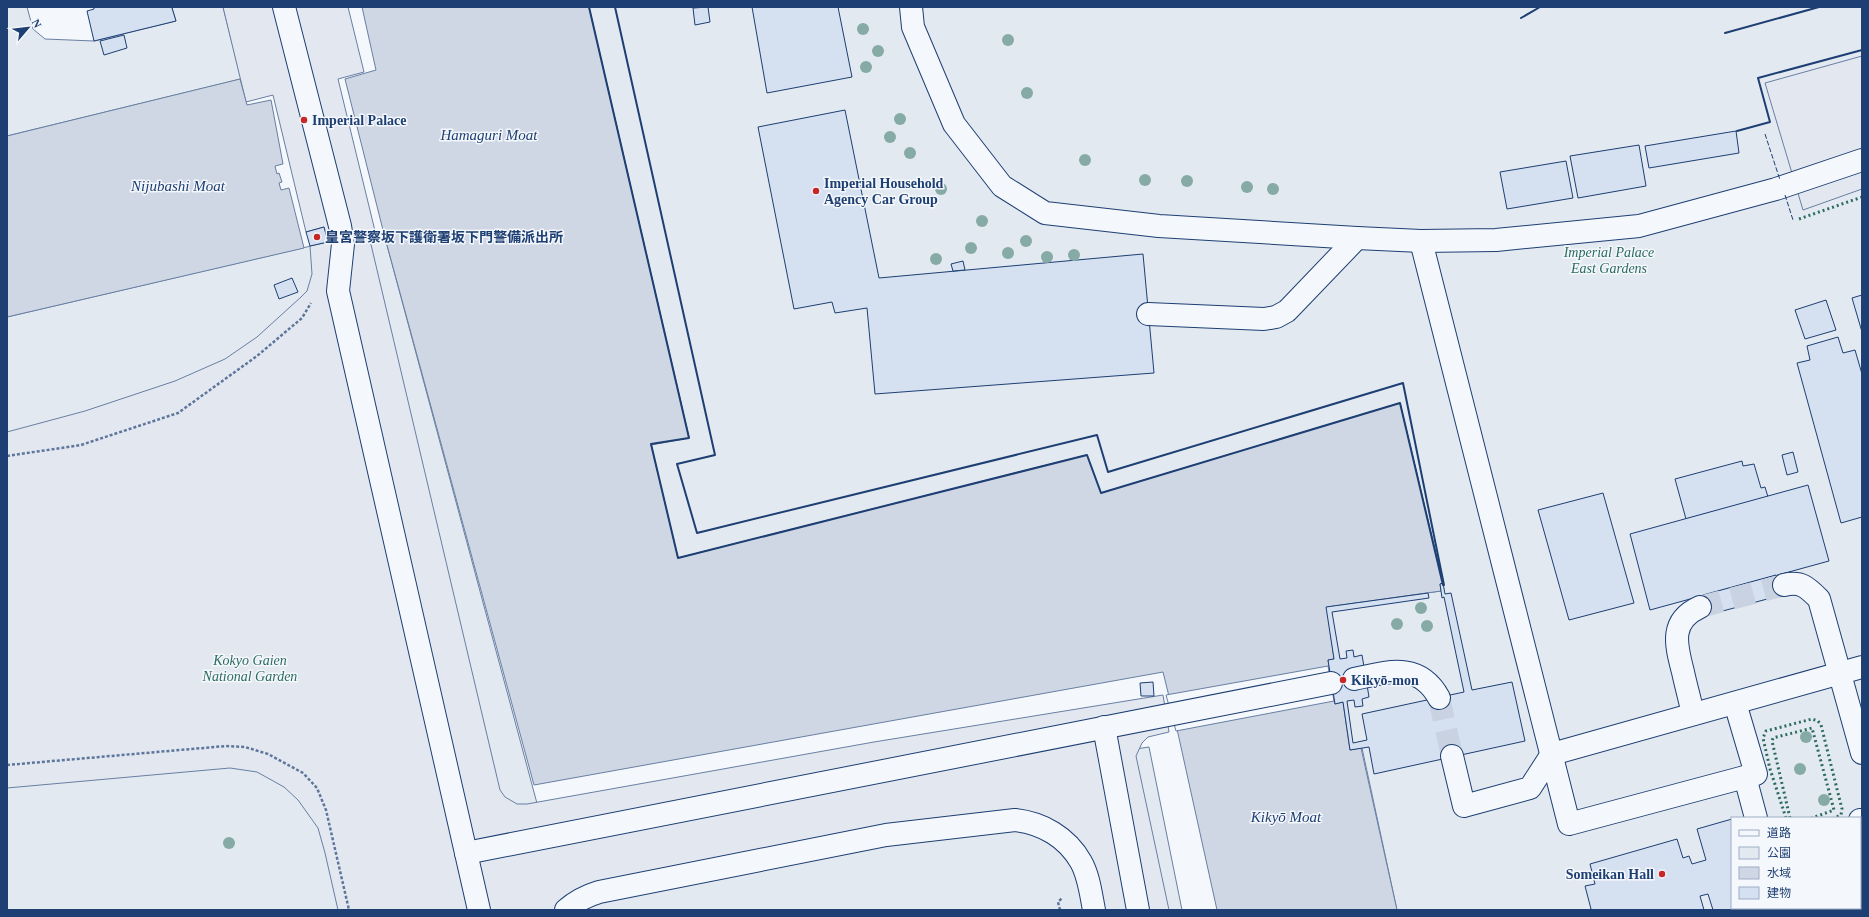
<svg xmlns="http://www.w3.org/2000/svg" width="1869" height="917" viewBox="0 0 1869 917" font-family="'Times New Roman','Noto Sans JP',serif">
  <rect width="100%" height="100%" fill="#f4f7fb"/>
  <g fill="#e3e9f0" stroke="#687fa3" fill-rule="evenodd">
    <path d="M7,7h20l6,22 12,10 49,2 82,-20 -4,-13 3,-1h48l18,72 -234,57z"/>
    <path d="M589,7h1273v903h-465l-35,-162 -12,2 -8,-48 -7,2 -1,-3 -6,-41 6,-1 -8,-52 115,-16 -1,-7 3,-1 -43,-180 -299,90 -15,-38 -408,103 -27,-114 38,-7zM1732,818h128v90h-128z"/>
    <path d="M384,234l165,614 215,-43 385,-58 33,163h-1175v-593l321,-75z"/>
  </g>
  <g fill="#e3e8f0" stroke="#687fa3">
    <path d="M223,7h125l16,65 -26,7 38,156 -7,1 131,554 5,7 12,7h10l347,-62 289,-47 6,37 -21,5 -6,6 -6,13 33,154h-75l-4,-19 -48,-64 -156,8 -320,75h-228l-13,-57 -7,-25 -20,-28 -14,-13 -27,-15 -27,-4 -223,20v-356l78,-21 90,-30 50,-22 32,-22 44,-40 6,-6 5,-17 -2,-28 18,-4 -4,-15 -18,5 -33,-137 -27,7z"/>
    <path d="M1862,56v133l-59,21 -38,-127z"/>
  </g>
  <g fill="#cfd7e4" stroke="#687fa3">
    <path d="M362,7h227l100,431 -38,7 27,113 409,-103 14,38 299,-90 43,180 -3,1 1,7 -114,16 7,52 -6,1 6,41 1,3 8,-2 7,48 11,-2 36,162h-180l-40,-181 -14,-57 -629,113 -150,-551 -39,-155 31,-9z"/>
    <path d="M240,79l7,26 24,-5 12,64 -8,2 2,8 2,-1 3,9 -3,1 2,7 8,-2 15,60 -297,69v-181z"/>
  </g>
  <path fill="#f4f7fb" stroke="#687fa3" d="M1328,666l6,35 -158,30 -10,-36z"/>
  <g fill="#d5e0f0" stroke="#1d3f73">
    <path d="M94,7h81l-3,1 4,13 -82,20 -7,-30 7,-2z"/>
    <path d="M708,7l2,15 -15,3 -2,-17z"/>
    <path d="M752,7h86l14,70 -85,16z"/>
    <path d="M124,35l3,13 -23,7 -4,-14z"/>
    <path d="M845,110l34,168 264,-24 11,119 -279,21 -8,-86 -32,5 -3,-11 -38,7 -36,-182z"/>
    <path d="M1736,131l3,22 -90,15 -4,-22z"/>
    <path d="M1639,145l7,41 -68,12 -8,-42z"/>
    <path d="M1566,161l7,37 -66,11 -7,-37z"/>
    <path d="M324,227l4,15 -18,4 -4,-14z"/>
    <path d="M963,261l2,9 -12,1 -2,-7z"/>
    <path d="M292,278l6,14 -19,7 -5,-14z"/>
    <path d="M1862,295v37l-10,-34z"/>
    <path d="M1826,300l10,30 -31,9 -10,-29z"/>
    <path d="M1838,337l5,16 12,-3 7,24v143l-21,6 -44,-160 13,-3 -3,-14z"/>
    <path d="M1793,452l5,20 -11,3 -5,-20z"/>
    <path d="M1742,461l1,5 11,-2 7,24 4,-1 3,10 -82,22 -11,-40z"/>
    <path d="M1808,485l21,76 -179,49 -20,-76z"/>
    <path d="M1603,493l31,110 -65,17 -31,-110z"/>
    <path d="M1776,575l6,20 -74,20 -5,-20z"/>
    <path d="M1443,583l2,11 6,-1 21,97 40,-8 13,59 -151,33 -5,-27 -19,3 -7,-48 -8,2 -7,-44 6,-1 -8,-52 102,-14 1,5 -97,14 8,47 7,-1 -1,-7 7,-1 1,7 8,-2 7,42 -7,2 1,7 -8,1 -1,-7 -7,1 6,42 14,-3 -5,-26 102,-22 -20,-95 -2,1 -2,-14z"/>
    <path d="M1153,682l1,14h-13l-1,-13z"/>
    <path d="M1732,819v89h31l1,2h-51l-5,-16 -8,2 4,14h-115l2,-1 -6,-23 10,-2 -5,-20 87,-25 6,19 6,-2 3,8 14,-4 -9,-31z"/>
    <path d="M1862,836v74h-78v-2h76v-71z"/>
  </g>
  <g fill="none" stroke-linecap="round" stroke-linejoin="round">
    <g stroke="#c9d2e0" stroke-width="22" stroke-dasharray="22 11" stroke-linecap="butt">
      <path d="M1700,607l84,-22"/>
      <path d="M1439,698l13,58"/>
    </g>
    <defs>
      <g id="minor">
        <path d="M284,7l56,219 3,18 -5,47 141,619"/>
        <path d="M911,7l2,20 41,97 48,62 43,27 114,13 198,12 64,3 75,-1 143,-14 137,-37 86,-29"/>
        <path d="M1421,241l148,583 187,-50 -21,-71"/>
        <path d="M1148,314l116,5 12,-2 11,-6 70,-73"/>
        <path d="M1784,585c17,-4 23,2 35,14l43,154"/>
        <path d="M1354,679c33,-7 65,-18 85,19"/>
        <path d="M1693,714c-3,-14 -7,-28 -10,-42 -7,-27 -14,-51 17,-65"/>
        <path d="M1104,727l34,183"/>
        <path d="M1452,756l12,50 66,-18 22,-34 310,-87"/>
        <path d="M1745,777l11,41"/>
        <path d="M1860,820h2"/>
        <path d="M466,853l865,-170"/>
        <path d="M566,910c10,-9 20,-14 33,-18l287,-57 129,-15c27,3 52,17 66,42 8,14 10,33 13,48"/>
      </g>
    </defs>
    <use href="#minor" stroke="#1d3f73" stroke-width="24"/>
    <g stroke="#5e769c" stroke-width="2.5" stroke-dasharray="3 2" stroke-linecap="butt">
      <path d="M7,456l74,-11 97,-32 79,-57 45,-38 9,-15"/>
      <path d="M7,765l219,-19 19,1 23,7 35,19 14,15 9,22 23,100"/>
      <path d="M1060,910l-2,-8 4,-4"/>
    </g>
    <use href="#minor" stroke="#f4f7fb" stroke-width="22"/>
    <g stroke="#2c6c60" stroke-width="3" stroke-dasharray="2 3" stroke-linecap="butt">
      <path d="M1799,219l63,-22"/>
      <path d="M1786,818l-16,-49 -7,-31 3,-7 46,-12 6,2 3,4 21,84 -1,6 -7,3"/>
      <path d="M1790,818l-18,-77 1,-3 39,-10 22,82 -22,8"/>
    </g>
    <g stroke="#1d3f73" stroke-width="1" stroke-dasharray="5 2" stroke-linecap="butt">
      <path d="M1765,134l15,46"/>
      <path d="M1785,195l8,25"/>
    </g>
    <g stroke="#1d3f73" stroke-width="2">
      <path d="M589,7l100,431 -38,6 27,114 409,-103 14,38 299,-90 43,182"/>
      <path d="M615,7l100,448 -38,9 20,69 400,-98 11,37 295,-89 41,202"/>
      <path d="M1521,18l19,-11"/>
      <path d="M1725,33l94,-26"/>
      <path d="M1737,131l33,-9 -12,-44 104,-28"/>
    </g>
  </g>
  <g fill="#86aba6">
    <circle cx="863" cy="29" r="6"/>
    <circle cx="1008" cy="40" r="6"/>
    <circle cx="878" cy="51" r="6"/>
    <circle cx="866" cy="67" r="6"/>
    <circle cx="1027" cy="93" r="6"/>
    <circle cx="900" cy="119" r="6"/>
    <circle cx="890" cy="137" r="6"/>
    <circle cx="910" cy="153" r="6"/>
    <circle cx="1085" cy="160" r="6"/>
    <circle cx="1145" cy="180" r="6"/>
    <circle cx="1187" cy="181" r="6"/>
    <circle cx="1247" cy="187" r="6"/>
    <circle cx="941" cy="189" r="6"/>
    <circle cx="1273" cy="189" r="6"/>
    <circle cx="982" cy="221" r="6"/>
    <circle cx="1026" cy="241" r="6"/>
    <circle cx="971" cy="248" r="6"/>
    <circle cx="1008" cy="253" r="6"/>
    <circle cx="1074" cy="255" r="6"/>
    <circle cx="1047" cy="257" r="6"/>
    <circle cx="936" cy="259" r="6"/>
    <circle cx="1421" cy="608" r="6"/>
    <circle cx="1397" cy="624" r="6"/>
    <circle cx="1427" cy="626" r="6"/>
    <circle cx="1806" cy="737" r="6"/>
    <circle cx="1800" cy="769" r="6"/>
    <circle cx="1824" cy="800" r="6"/>
    <circle cx="229" cy="843" r="6"/>
  </g>
  <g fill="#c62828" stroke="#f4f7fb" stroke-width="1.5">
    <circle cx="304" cy="120" r="4"/>
    <circle cx="816" cy="191" r="4"/>
    <circle cx="317" cy="237" r="4"/>
    <circle cx="1343" cy="680" r="4"/>
    <circle cx="1662" cy="874" r="4"/>
  </g>
  <g text-anchor="middle" stroke-width="3" stroke-linejoin="round" paint-order="stroke">
    <g font-size="14" font-weight="bold" fill="#1d3f73" stroke="#f4f7fb" text-anchor="start">
      <text x="312" y="125">Imperial Palace</text>
      <text x="824" y="188">Imperial Household<tspan x="824" dy="16">Agency Car Group</tspan></text>
      <text x="325" y="242">皇宮警察坂下護衛署坂下門警備派出所</text>
      <text x="1351" y="685">Kikyō-mon</text>
      <text x="1654" y="879" text-anchor="end">Someikan Hall</text>
    </g>
    <g font-size="14" font-style="italic" fill="#2c6c60" stroke="#f4f7fb">
      <text x="1609" y="257">Imperial Palace<tspan x="1609" dy="16">East Gardens</tspan></text>
      <text x="250" y="665">Kokyo Gaien<tspan x="250" dy="16">National Garden</tspan></text>
    </g>
    <g font-size="15" font-style="italic" fill="#1d3f73" stroke="#f4f7fb">
      <text x="489" y="140">Hamaguri Moat</text>
      <text x="178" y="191">Nijubashi Moat</text>
      <text x="1286" y="822">Kikyō Moat</text>
    </g>
  </g>
  <rect width="1869" height="917" fill="none" stroke="#1d3f73" stroke-width="16"/>
  <rect x="1731" y="817" width="130" height="92" fill="#f4f7fb" stroke="#9eadc5"/>
  <rect x="1739" y="830" width="20" height="6" fill="#f4f7fb" stroke="#9eadc5"/>
  <text x="1767" y="837" font-size="12" fill="#1d3f73">道路</text>
  <rect x="1739" y="847" width="20" height="12" fill="#e3e9f0" stroke="#9eadc5"/>
  <text x="1767" y="857" font-size="12" fill="#1d3f73">公園</text>
  <rect x="1739" y="867" width="20" height="12" fill="#cfd7e4" stroke="#9eadc5"/>
  <text x="1767" y="877" font-size="12" fill="#1d3f73">水域</text>
  <rect x="1739" y="887" width="20" height="12" fill="#d5e0f0" stroke="#9eadc5"/>
  <text x="1767" y="897" font-size="12" fill="#1d3f73">建物</text>
  <g transform="translate(28 28) rotate(62)" stroke="#f4f7fb" stroke-width="3" paint-order="stroke">
  <path d="M0-3L7 15L0 10L-7 15Z" fill="#1d3f73"/>
  <text y="-6" font-size="11" font-weight="bold" text-anchor="middle" fill="#1d3f73">N</text>
  </g>
</svg>
